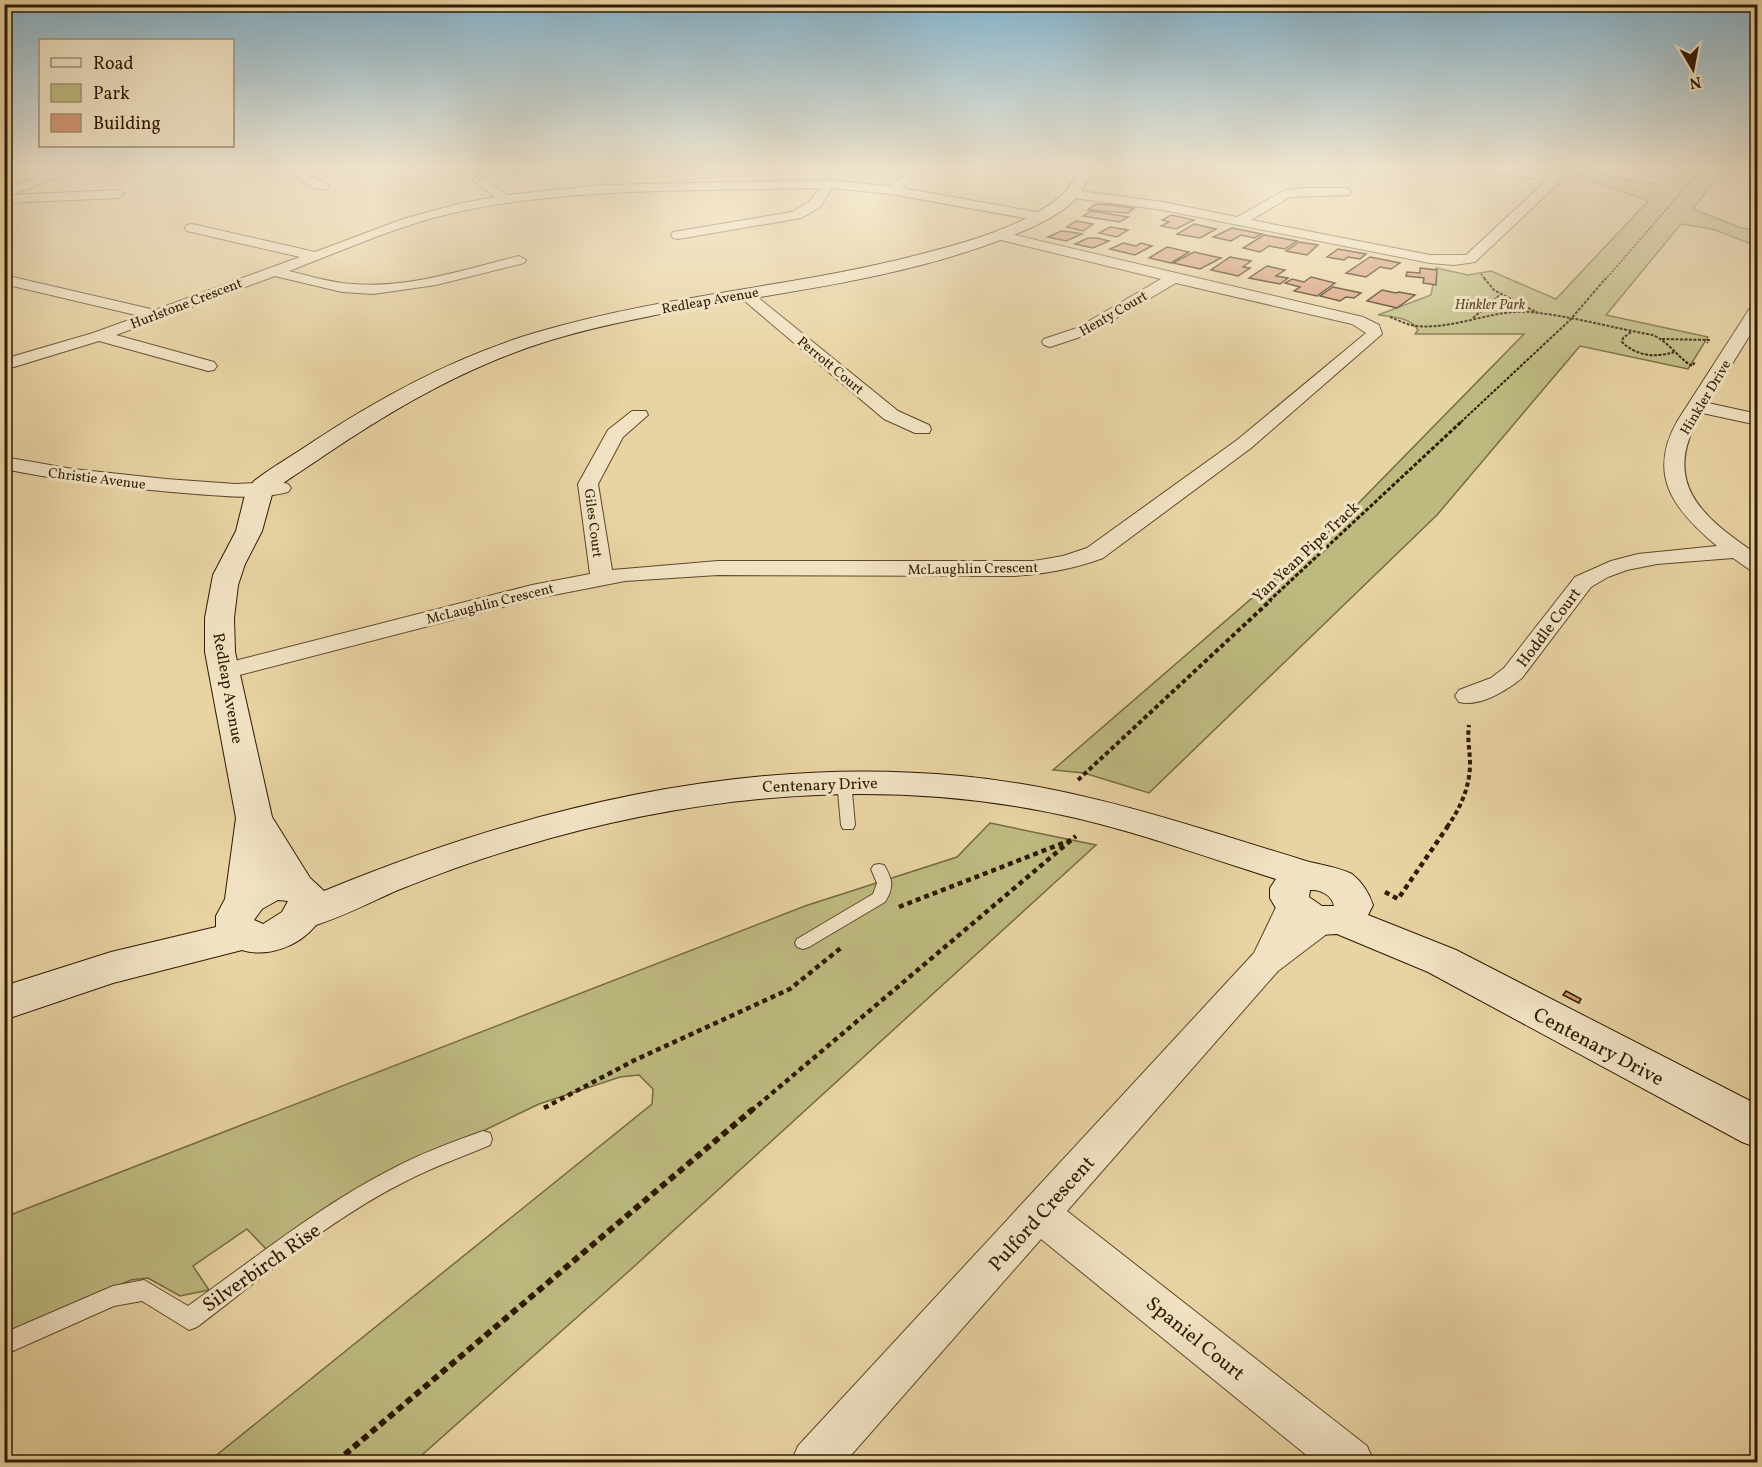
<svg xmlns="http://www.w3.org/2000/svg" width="1762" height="1467" viewBox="0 0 1762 1467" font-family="Vollkorn,serif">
  <rect width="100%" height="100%" fill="#e8d3a2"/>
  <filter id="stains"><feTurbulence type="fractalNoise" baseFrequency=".00333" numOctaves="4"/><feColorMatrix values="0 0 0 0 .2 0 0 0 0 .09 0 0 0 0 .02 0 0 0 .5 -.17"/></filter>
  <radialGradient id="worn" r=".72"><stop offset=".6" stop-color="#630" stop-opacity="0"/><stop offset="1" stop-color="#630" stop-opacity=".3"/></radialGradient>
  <g fill="#bdba80" stroke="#766a41" stroke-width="1.5">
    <path d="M1576,166l41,12 45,7 17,-19 46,1 -32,42 48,19 16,2v16l-45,-17 -31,-5 -75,91 102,22 -20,32 -108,-23 -143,169 -288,278 -65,-20 -31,-3 288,-249 183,-187h-109l3,-4c-8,-13 -26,-13 -40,-15l53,-20 5,-27 32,7 23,-4 65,28 92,-98 -70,-25z"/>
    <path d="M990,823l106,22 -468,427 -214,190h-206l444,-358 1,-15 -14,-14 -19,2 -81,27 -56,27 -215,120 -21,-22 -54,37 16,24 -29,6 -32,-18 -17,2 -126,53v-116l800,-311 152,-49z"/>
  </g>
  <g fill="#d39975" stroke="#2f1a02" stroke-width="1.5">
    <path d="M1096,204l16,1 22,3 -6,5 -40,-3z"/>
    <path d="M1091,211l37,6 -8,5 -37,-6z"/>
    <path d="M1171,215l23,5 -18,9 -15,-3 8,-4 -7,-2z"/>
    <path d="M1076,221l17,3 -10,7 -16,-4z"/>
    <path d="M1194,224l22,5 -16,9 -23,-4z"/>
    <path d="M1110,227l18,3 -11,7 -18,-4z"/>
    <path d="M1232,228l30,6 -8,4 -13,-3 -10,6 -18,-4z"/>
    <path d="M1061,231l10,1 11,2 -16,7 -18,-4z"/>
    <path d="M1264,235l33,6 -12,8 -16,-3 -9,6 -17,-4z"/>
    <path d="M1088,238h9l12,3 -16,7 -18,-4z"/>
    <path d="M1299,242l19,3 -11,10 -21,-4z"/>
    <path d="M1123,243l13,3 5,-3 11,3 -17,9 -25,-6z"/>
    <path d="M1167,247l22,5 -18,11 -22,-5z"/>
    <path d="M1338,249l28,5 -6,5 -12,-2 -4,3 -17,-3z"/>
    <path d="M1194,252l27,6 -21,11 -27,-6z"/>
    <path d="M1230,257l21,4 -8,6 7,1 -12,8 -27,-6z"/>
    <path d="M1370,257l30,6 -9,6 -11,-2 -14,10 -20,-4z"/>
    <path d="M1267,266l18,4 -9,6 12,2 -8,6 -31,-6z"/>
    <path d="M1420,268l17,2 -1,15 -13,-2 1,-5 -18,-2 1,-4 13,1z"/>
    <path d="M1311,277l24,6 -18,13 -23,-5 6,-4 -15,-4 7,-4 12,3z"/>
    <path d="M1333,287l28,6 -7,5 -8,-1 -6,4 -20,-5z"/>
    <path d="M1382,290l14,3 3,-1 16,3 -18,13 -30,-7z"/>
    <path d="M1566,991l15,8 -2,4 -16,-8z"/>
  </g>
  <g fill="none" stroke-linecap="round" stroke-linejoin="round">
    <defs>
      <g id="lane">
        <path d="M844,776l7,5 4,44 -2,4h-10l-2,-4 -4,-44z"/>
        <path d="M879,864l5,1c9,15 10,23 1,37l-76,45 -6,2 -6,-2 -2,-4 2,-4 76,-45 4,-11 -6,-14 3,-4z"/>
        <path d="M483,1131l7,2 2,6 -2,6c-28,12 -57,22 -84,36 -76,38 -142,95 -209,146l-8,3 -47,-29 -28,5 -110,49v-22l109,-47 31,-6 44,26c66,-47 130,-99 202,-136 29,-16 62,-28 93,-39z"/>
      </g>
      <g id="street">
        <path d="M69,166h17l-75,29 107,-5 6,4 -6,4 -114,5v-14z"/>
        <path d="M298,166h12l-3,7c6,7 16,6 22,13l-2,3c-13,2 -24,-6 -32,-16z"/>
        <path d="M918,166h13l-29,22 139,25 7,4 -7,4 -150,-27 -59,-6 -13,20 -18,10 -123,21 -5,-1 -2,-3 2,-3 119,-20 17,-10 11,-14c-118,3 -238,-1 -354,22 -61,12 -119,39 -177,61 21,5 42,12 63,13 57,5 113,-15 167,-28l7,4 -2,3 -88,22 -63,9 -31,-2 -67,-16 -159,59 98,27 3,4 -3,4 -6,1 -109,-30 -95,29v-11l89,-26 47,-17 -136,-32v-9l151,35 145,-53 -113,-26 -2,-3 2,-3 5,-1 123,28 88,-33 59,-16 33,-6 -20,-15 -2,-3 6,-4 29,20 94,-10 227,-5 60,6z"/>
        <path d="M1466,166h30l58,8v-8h12l1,6 -6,9 -86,81 -21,3 -24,-2 -267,-53 -90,-12 -6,-4 6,-4 90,12 74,15 46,-26 20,-3h42l4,1 2,3 -2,3 -59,2 -39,23 179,35h36l81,-75 -75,-10z"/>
        <path d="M1740,166h18v5l-16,-3z"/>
        <path d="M1002,232l361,85 16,8 3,9 -131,114 -148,110c-29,11 -59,16 -90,18l-295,-1 -93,6 -92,18 -309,80 -9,-3 -4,-5 4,-5 317,-81 58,-11 -12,-90 30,-54 24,-19h14l2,4 -25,22 -25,47 14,86 106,-9h316l29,-5 24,-8 150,-108 129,-107 -14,-9 -176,-41 -87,51 -39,13 -6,-2 -2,-3 2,-3 33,-11 84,-49 -164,-40 -2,-3 2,-3z"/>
        <path d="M745,289l5,2 148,120 31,14 2,4 -2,4h-14l-31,-14 -144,-122 -3,-3 3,-3z"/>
        <path d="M1758,303v19l-50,81 50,11v11l-56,-12c-43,68 -1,104 56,142v17l-8,-2 -17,-12 -76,6 -30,6 -19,7 -17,10 -69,91c-16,13 -42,29 -63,24l-4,-6 4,-6 32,-12 13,-10 71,-91 36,-16 27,-7 79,-8c-43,-36 -71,-71 -39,-126l72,-112z"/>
        <path d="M4,457l69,12 93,10 69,5 46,-2 7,2 3,4 -3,4c-30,8 -61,4 -92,2 -64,-5 -128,-12 -192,-25z"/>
        <path d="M1292,893l11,4 5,8 -6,14 19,-9 11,4 5,8 -5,8 -54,41 -211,240 300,235 7,16h-59l-274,-223 -196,223h-54l7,-16 456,-493 27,-56z"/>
      </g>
      <path id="secondary" d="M1082,166h14c-7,11 -13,25 -22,34 -14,16 -51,32 -71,39 -145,56 -304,57 -452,101 -82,25 -155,67 -226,115 -17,12 -36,23 -52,36l-11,40 -17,33 -7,21 -4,33 1,34 37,165 38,61 14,13c202,-83 417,-136 637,-115 85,8 167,30 248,55 33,10 65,20 97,30 15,4 31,6 46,13 10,8 17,19 21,31l-5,10 88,35 302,155v43l-16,-6 -314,-170 -91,-38 -19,1 -27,-10 -10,-8 -11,-19v-10l6,-9c-67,-21 -132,-45 -200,-61 -185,-43 -376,-25 -556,29 -41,12 -82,27 -122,43 -27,12 -54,26 -82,35 -17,21 -48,33 -74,25l-129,33 -109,37v-34l107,-34 105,-25v-11l9,-17 11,-81 -31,-166v-34l8,-43 23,-44 9,-36 9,-14c18,-14 38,-25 57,-38 71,-47 145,-87 227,-111 128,-38 262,-45 391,-80 43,-11 97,-27 132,-56 9,-7 15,-21 21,-30zM1310,890c10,-1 22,5 24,16h-12l-13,-9zM278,900l10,1 -6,11 -19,12 -9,-4 8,-11z"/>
    </defs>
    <use href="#lane" stroke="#5d482a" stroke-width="2"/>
    <use href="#street" stroke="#5d482a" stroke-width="2"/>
    <use href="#secondary" stroke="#2f1a02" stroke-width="2"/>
    <g stroke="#2f1a02" stroke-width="1.5" stroke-dasharray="2 1.5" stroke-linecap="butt">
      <path d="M1481,274l5,6"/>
      <path d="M1605,280l99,-114"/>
    </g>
    <g stroke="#2f1a02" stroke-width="2" stroke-dasharray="3 1.5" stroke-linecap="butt">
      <path d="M1484,278l10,12 44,23"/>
      <path d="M1390,317c8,3 17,8 26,9 39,4 76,-17 114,-14 41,4 83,16 123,23 16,7 24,22 39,31l3,-4"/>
      <path d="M1473,318l28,-24"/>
      <path d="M1631,332l-8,6 -1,4c14,14 34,16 52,10"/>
      <path d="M1662,339l47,1 -2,3"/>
      <path d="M1461,422l109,-102 36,-42"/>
    </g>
    <path stroke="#2f1a02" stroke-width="3" stroke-dasharray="4 2" stroke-linecap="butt" d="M1269,601l193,-180"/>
    <g stroke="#2f1a02" stroke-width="4" stroke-dasharray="4.5 3" stroke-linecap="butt">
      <path d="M1078,780l193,-180"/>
      <path d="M1447,827c13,-18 23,-40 23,-63 0,-14 -3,-25 -1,-39"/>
    </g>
    <g stroke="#2f1a02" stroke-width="4.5" stroke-dasharray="5 4" stroke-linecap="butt">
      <path d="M1385,892l13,7 50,-73"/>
      <path d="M899,907l172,-67"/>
      <path d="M544,1108l91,-48 155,-71 52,-42"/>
      <path d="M751,1111l325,-275"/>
    </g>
    <path stroke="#2f1a02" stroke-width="6" stroke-dasharray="7 4.5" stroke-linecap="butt" d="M336,1462l417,-353"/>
    <use href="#lane" fill="#f0e2c3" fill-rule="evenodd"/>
    <use href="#street" fill="#f0e2c3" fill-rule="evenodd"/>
    <use href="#secondary" fill="#f0e2c3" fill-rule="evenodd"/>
  </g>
  <linearGradient id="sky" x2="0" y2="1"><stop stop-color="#87b5ce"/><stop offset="0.45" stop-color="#f5ebd5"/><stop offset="1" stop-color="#f5ebd5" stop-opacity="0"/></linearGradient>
  <rect width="1762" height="371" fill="url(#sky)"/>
  <g text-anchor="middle" stroke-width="6" stroke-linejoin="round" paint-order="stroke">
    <g font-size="14" fill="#2f1a02" stroke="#f0e2c3">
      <text transform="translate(710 300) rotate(-10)" y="5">Redleap Avenue</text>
      <text transform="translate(186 303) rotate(-21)" y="5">Hurlstone Crescent</text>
      <text transform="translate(1113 313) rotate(-30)" y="5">Henty Court</text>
      <text transform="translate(831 365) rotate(40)" y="5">Perrott Court</text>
      <text transform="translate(1705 397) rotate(-59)" y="5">Hinkler Drive</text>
      <text transform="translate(97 478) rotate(7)" y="5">Christie Avenue</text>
      <text transform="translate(594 523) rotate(83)" y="5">Giles Court</text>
      <text transform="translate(973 568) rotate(-1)" y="5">McLaughlin Crescent</text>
      <text transform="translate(490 603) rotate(-14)" y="5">McLaughlin Crescent</text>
    </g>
    <g font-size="14" font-style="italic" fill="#5a4a28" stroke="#f0e2c3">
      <text x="1490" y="309">Hinkler Park</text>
    </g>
    <g font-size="16" fill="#2f1a02" stroke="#f0e2c3">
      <text transform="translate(1305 551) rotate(-43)" y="6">Yan Yean Pipe Track</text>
      <text transform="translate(1548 627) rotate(-53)" y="6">Hoddle Court</text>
      <text transform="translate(229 688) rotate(80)" y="6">Redleap Avenue</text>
      <text transform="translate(820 784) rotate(-2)" y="6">Centenary Drive</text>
    </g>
    <g font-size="20" fill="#2f1a02" stroke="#f0e2c3">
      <text transform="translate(1599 1046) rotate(28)" y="7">Centenary Drive</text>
      <text transform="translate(1041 1213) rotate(-48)" y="7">Pulford Crescent</text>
      <text transform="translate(261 1267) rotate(-35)" y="7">Silverbirch Rise</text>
      <text transform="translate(1196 1338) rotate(39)" y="7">Spaniel Court</text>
    </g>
  </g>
  <rect width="1762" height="1467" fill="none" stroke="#e8d3a2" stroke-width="24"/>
  <rect x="6" y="6" width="1750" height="1455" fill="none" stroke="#2f1a02" stroke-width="3"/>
  <rect x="12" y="12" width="1738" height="1443" fill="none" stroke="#2f1a02" stroke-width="1.5"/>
  <rect x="39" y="39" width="195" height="108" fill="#f0e2c3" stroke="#a39276" stroke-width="1.5"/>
  <rect x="51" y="58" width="30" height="9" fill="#f0e2c3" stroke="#a39276" stroke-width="1.5"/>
  <text x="93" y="69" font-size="18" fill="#2f1a02">Road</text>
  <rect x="51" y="84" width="30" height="18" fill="#bdba80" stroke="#a39276" stroke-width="1.5"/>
  <text x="93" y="99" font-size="18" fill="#2f1a02">Park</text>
  <rect x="51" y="114" width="30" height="18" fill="#d39975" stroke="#a39276" stroke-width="1.5"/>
  <text x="93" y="129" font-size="18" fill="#2f1a02">Building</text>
  <g transform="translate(1693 69) rotate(170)" stroke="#f0e2c3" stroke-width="4.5" paint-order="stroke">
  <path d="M0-4.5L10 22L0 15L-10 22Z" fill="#2f1a02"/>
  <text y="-9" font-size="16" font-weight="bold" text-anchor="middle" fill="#2f1a02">N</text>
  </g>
  <rect width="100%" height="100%" filter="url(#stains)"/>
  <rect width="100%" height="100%" fill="url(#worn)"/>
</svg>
